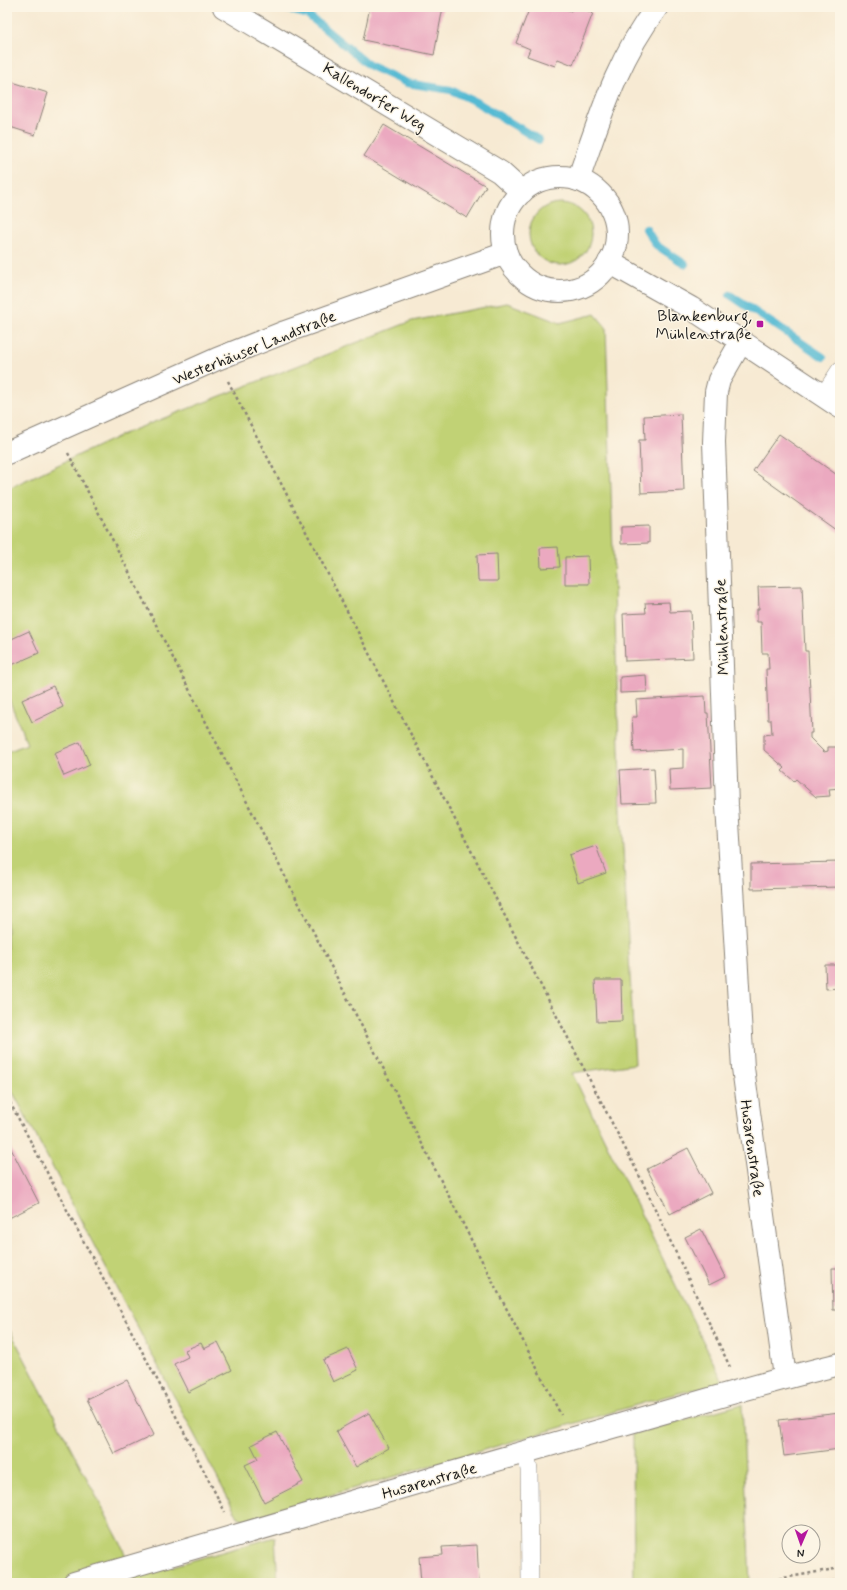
<svg xmlns="http://www.w3.org/2000/svg" width="847" height="1590" viewBox="0 0 847 1590" font-family="Mynerve,sans-serif">
  <rect width="100%" height="100%" fill="#fcf5e5"/>
  <filter id="ink" filterUnits="userSpaceOnUse"><feTurbulence type="fractalNoise" baseFrequency=".025" numOctaves="2"/><feDisplacementMap in="SourceGraphic" scale="8" xChannelSelector="R" yChannelSelector="G"/><feConvolveMatrix kernelMatrix="1 2 1 2 8 2 1 2 1" color-interpolation-filters="sRGB"/></filter>
  <filter id="wash" filterUnits="userSpaceOnUse"><feTurbulence type="fractalNoise" baseFrequency=".012" numOctaves="4" result="noise"/><feDisplacementMap in="SourceGraphic" scale="16" xChannelSelector="R" yChannelSelector="G"/><feGaussianBlur stdDeviation="0.9" result="paint"/><feColorMatrix in="noise" values="0 0 0 0 0 0 0 0 0 0 0 0 0 0 0 0 0 1.4 0 .05"/><feComposite in="paint" operator="in"/></filter>
  <g filter="url(#wash)">
    <rect width="100%" height="100%" fill="#f7ead3"/>
    <g fill="#c1d274" stroke="#6e7748">
      <circle cx="560" cy="234" r="31"/>
      <path d="M507,303l53,20 35,-9 11,13 15,486 14,251 -63,9 151,309 -56,14 -421,124 -8,-3 -231,-436v-329l20,-8 -20,-50v-205l114,-54 291,-114z"/>
      <path d="M7,1325l114,219 13,33 141,-40 3,46h-271z"/>
      <path d="M742,1404l8,179h-116l-1,-149z"/>
    </g>
    <g fill="none" stroke-linecap="round" stroke-linejoin="round">
      <g stroke="#55bad3" stroke-width="8">
        <path d="M279,7l29,8 62,51 37,17 44,7 27,13 61,37"/>
        <path d="M646,229l10,16 29,19"/>
        <path d="M730,295l93,62"/>
      </g>
    </g>
    <g id="blocks">
      <g fill="#eba9c0">
        <path d="M370,7h73l-9,48 -71,-15z"/>
        <path d="M530,7h30l11,4 2,-4h5l15,6 -20,52 -15,-6 -3,7 -28,-10 3,-7 -14,-6z"/>
        <path d="M9,81l39,12 -13,42 -28,-9v-38z"/>
        <path d="M384,125l102,61 -19,32 -103,-62z"/>
        <path d="M681,414l3,77 -43,2 -2,-53h6l-1,-24z"/>
        <path d="M779,434l61,43v56l-87,-62z"/>
        <path d="M649,526v17l-28,1v-17z"/>
        <path d="M558,547l2,20 -19,1 -1,-20z"/>
        <path d="M497,554l1,27h-20l-1,-26z"/>
        <path d="M588,556l1,28h-24v-27z"/>
        <path d="M802,586l3,65h3l4,82h-2v5l14,14 4,-1v-4h12v41l-11,1 1,7 -14,1 -20,-18 -2,2 -12,-10 3,-3 -21,-18v-15l8,-1 -1,-14h-3l-2,-51h3l-1,-16h-6l-1,-31h-4v-13h2l-1,-22z"/>
        <path d="M669,602l1,10 21,-1 2,47 -68,3 -2,-47 23,-1 -1,-10z"/>
        <path d="M29,631l10,22 -32,14v-26z"/>
        <path d="M646,675l1,17 -27,1v-16z"/>
        <path d="M53,686l10,21 -31,15 -10,-22z"/>
        <path d="M705,696l1,17h2l4,75 -42,2 -1,-21 14,-1v-19l-49,3 -2,-35h5l-1,-17z"/>
        <path d="M80,742l10,23 -26,11 -10,-23z"/>
        <path d="M654,768l2,35 -34,1 -2,-34z"/>
        <path d="M596,846l10,27 -28,10 -9,-28z"/>
        <path d="M840,862v25l-89,2v-25z"/>
        <path d="M838,958h2v30l-14,1 -1,-24h13z"/>
        <path d="M595,980h26l1,41 -25,1z"/>
        <path d="M7,1141l32,62 -32,16z"/>
        <path d="M688,1148l23,45 -41,21 -23,-45z"/>
        <path d="M701,1229l24,48 -16,8 -24,-48z"/>
        <path d="M832,1268h8v42h-7z"/>
        <path d="M218,1342l14,28 -44,22 -14,-28 14,-7 -3,-7 16,-7 3,6z"/>
        <path d="M348,1349l10,21 -25,12 -10,-22z"/>
        <path d="M127,1380l27,55 -40,19 -27,-55z"/>
        <path d="M369,1413l20,35 -33,19 -20,-36z"/>
        <path d="M840,1413v36l-56,7 -5,-36z"/>
        <path d="M277,1432l26,50 -39,20 -19,-37 13,-6 -7,-14z"/>
        <path d="M477,1545l2,38h-58l-2,-26 24,-2 -1,-8z"/>
        <path d="M840,1579v4h-16v-1z"/>
      </g>
    </g>
  </g>
  <g filter="url(#ink)">
    <use href="#blocks" fill-opacity="0" stroke="#8a8378" stroke-width="1"/>
    <g fill="none" stroke-linecap="round" stroke-linejoin="round">
      <defs>
        <g id="lane">
          <path d="M823,396l17,-26"/>
          <path d="M526,1452l3,18 1,113"/>
        </g>
        <g id="street">
          <path d="M224,7l276,165 22,20"/>
          <path d="M741,342l-22,38 -3,12 -2,50 13,364 16,262 42,309"/>
          <path d="M74,1583c180,-53 361,-106 542,-157 75,-21 149,-44 224,-62"/>
        </g>
        <path id="secondary" d="M609,262l82,46 149,99"/>
        <g id="primary">
          <circle cx="560" cy="234" r="57"/>
          <path d="M578,180c22,-62 38,-119 79,-173"/>
          <path d="M7,453l210,-94 68,-27 221,-79"/>
        </g>
      </defs>
      <use href="#lane" stroke="#8a8378" stroke-width="18"/>
      <use href="#street" stroke="#8a8378" stroke-width="24"/>
      <use href="#secondary" stroke="#8a8378" stroke-width="24"/>
      <use href="#primary" stroke="#8a8378" stroke-width="24"/>
      <g stroke="#8a8378" stroke-width="2.5" stroke-dasharray="3 3" stroke-linecap="butt">
        <path d="M228,381l412,796 90,190"/>
        <path d="M68,453l493,962"/>
        <path d="M7,1097l154,290 64,125"/>
        <path d="M761,1582l79,-14"/>
      </g>
      <use href="#lane" stroke="#fff" stroke-width="17"/>
      <use href="#street" stroke="#fff" stroke-width="22"/>
      <use href="#secondary" stroke="#fff" stroke-width="22"/>
      <use href="#primary" stroke="#fff" stroke-width="22"/>
    </g>
  </g>
  <rect fill="#b5179e" stroke="#fcf5e5" stroke-width="1.5" x="756" y="320" width="8" height="8" rx="2"/>
  <g text-anchor="middle" stroke-width="3" stroke-linejoin="round" paint-order="stroke">
    <g font-size="16" fill="#1c1c1c" stroke="#fcf5e5">
      <text transform="translate(375 96) rotate(31)" y="6">Kallendorfer Weg</text>
      <text transform="translate(254 347) rotate(-22)" y="6">Westerhäuser Landstraße</text>
      <text transform="translate(721 627) rotate(-92)" y="6">Mühlenstraße</text>
      <text transform="translate(753 1148) rotate(82)" y="6">Husarenstraße</text>
      <text transform="translate(429 1480) rotate(-16)" y="6">Husarenstraße</text>
    </g>
    <g font-size="16" fill="#1c1c1c" stroke="#fcf5e5" text-anchor="end">
      <text x="752" y="321">Blankenburg,<tspan x="752" dy="18">Mühlenstraße</tspan></text>
    </g>
  </g>
  <rect width="847" height="1590" fill="none" stroke="#fcf5e5" stroke-width="24"/>
  <g transform="translate(801 1544) rotate(182)"><circle r="19" fill="#fcf5e5" stroke="#a29e95"/>
  <path d="M0-3L7 15L0 10L-7 15Z" fill="#b5179e"/>
  <text y="-6" font-size="11" font-weight="bold" text-anchor="middle" fill="#1c1c1c">N</text>
  </g>
</svg>
